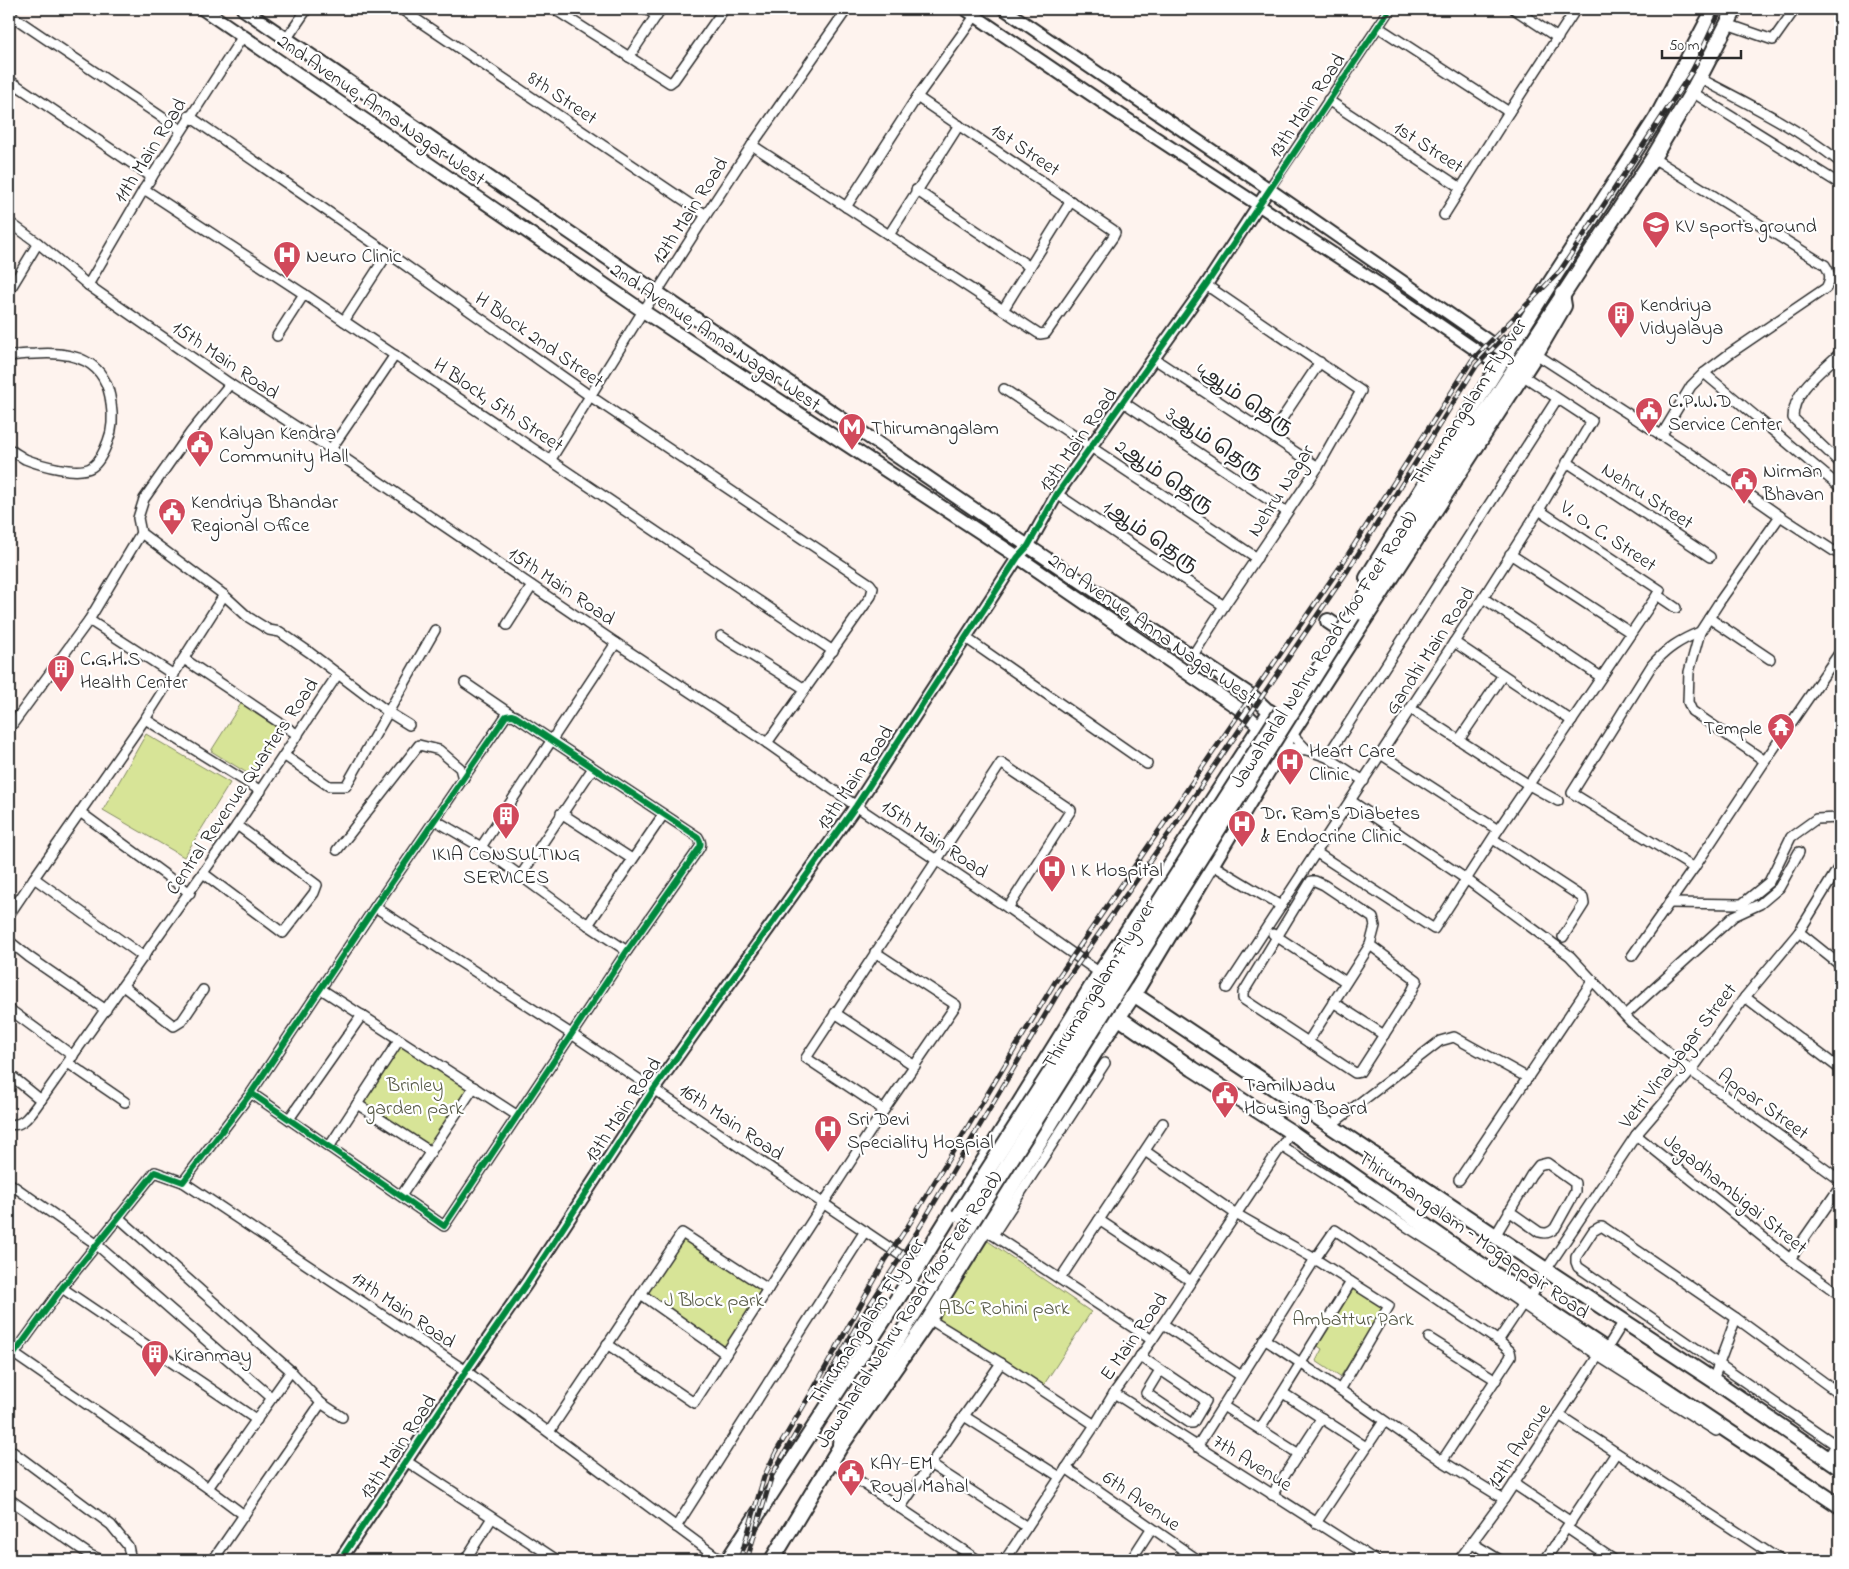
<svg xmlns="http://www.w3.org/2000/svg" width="1849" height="1569" viewBox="0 0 1849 1569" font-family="'Indie Flower','Noto Sans Tamil',sans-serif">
  <rect width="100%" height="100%" fill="#fef3ee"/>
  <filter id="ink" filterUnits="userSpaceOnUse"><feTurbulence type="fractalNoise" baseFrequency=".02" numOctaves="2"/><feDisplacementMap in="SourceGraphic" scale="10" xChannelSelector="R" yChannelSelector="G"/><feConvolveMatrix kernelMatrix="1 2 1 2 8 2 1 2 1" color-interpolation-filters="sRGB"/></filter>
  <g filter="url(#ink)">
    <g fill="#d7e497" stroke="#818861">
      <path d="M242,702l40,26 -30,48 -41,-25z"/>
      <path d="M146,734l84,49 -46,74 -81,-47z"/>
      <path d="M399,1040l75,47 -43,65 -74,-48z"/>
      <path d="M682,1233l86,56 -42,65 -85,-60z"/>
      <path d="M985,1239l106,73 -48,74 -106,-68z"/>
      <path d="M1349,1286l36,23 -45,68 -24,-16 6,-12 -10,-7z"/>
    </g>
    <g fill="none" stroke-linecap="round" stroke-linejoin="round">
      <defs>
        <g id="minor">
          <path d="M401,9l305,206"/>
          <path d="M554,9l116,74 4,-3 50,-71"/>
          <path d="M646,9l11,7"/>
          <path d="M1514,9l44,29"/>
          <path d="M9,14l172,116"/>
          <path d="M1727,24l46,16 22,-31"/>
          <path d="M1378,27l131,85"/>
          <path d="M287,38l20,-29"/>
          <path d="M629,57l32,-48"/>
          <path d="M1699,78c48,25 99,50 141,84"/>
          <path d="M9,80l143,97"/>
          <path d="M1692,92l148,92"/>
          <path d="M1328,100l133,88"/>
          <path d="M189,116l199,137 202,143 280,188 3,4 -2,8 -104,147"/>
          <path d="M752,145l286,188 2,1 6,-1 67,-96 2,-4 -2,-3 -196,-133"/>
          <path d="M1653,158l172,107c6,9 6,14 1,23l-97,66 -25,19 -13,13 -30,50"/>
          <path d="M144,189l160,105 529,357"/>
          <path d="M1269,189l121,-180"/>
          <path d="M916,190l114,77"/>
          <path d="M846,207l71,-110 58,-81"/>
          <path d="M1444,215l65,-103 67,-103"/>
          <path d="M9,222l29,21 50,42 142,99 101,65 285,194 151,100 89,63 152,102 92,65"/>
          <path d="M889,235l70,-110"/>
          <path d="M1830,280l10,-3"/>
          <path d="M88,285l56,-96 99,-153"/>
          <path d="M9,291l29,-48"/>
          <path d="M1003,310l68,-109"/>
          <path d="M344,321l44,-68"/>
          <path d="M277,336l27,-42"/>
          <path d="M1840,353c-18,18 -47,37 -47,65l47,45"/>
          <path d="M1536,354l165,107 79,55 -60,85 -20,31 -11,40 -1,30 4,9 73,50 -71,107 -62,88"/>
          <path d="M9,357c8,-3 18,-3 26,-3 39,-3 71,6 76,49 2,13 2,26 -3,38 -3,8 -8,21 -16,26 -14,9 -52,-2 -67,-8 -5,-3 -11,-7 -16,-10"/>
          <path d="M1153,358l165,109"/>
          <path d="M1704,373l136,114"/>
          <path d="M1004,389l253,169"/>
          <path d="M1123,402l164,110"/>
          <path d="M1271,435l49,-73"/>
          <path d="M331,449l64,-94"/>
          <path d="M551,459l92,-148 14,-19 49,-77 46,-70 95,-136"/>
          <path d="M1567,462l143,95"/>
          <path d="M1057,494l167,112"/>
          <path d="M1780,516l60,39"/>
          <path d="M141,533l-52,87 85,55"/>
          <path d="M1510,554l121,79"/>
          <path d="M1657,595l19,13"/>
          <path d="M1483,598l118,79"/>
          <path d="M1709,618l61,41"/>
          <path d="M507,625l25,-39"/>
          <path d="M721,636l84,53"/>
          <path d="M966,638l181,126"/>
          <path d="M1454,642l118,79"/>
          <path d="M1193,655l31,-49 94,-139 43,-76 -155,-106"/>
          <path d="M184,659l114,76"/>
          <path d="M338,674l50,38 21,13"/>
          <path d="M465,683l47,32"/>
          <path d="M1411,709l118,76 29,16"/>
          <path d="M145,719l116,72"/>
          <path d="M9,729l80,-109"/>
          <path d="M1291,733l16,17"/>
          <path d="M1459,740l44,-65"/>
          <path d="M1282,747l25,3 20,7 37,24"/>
          <path d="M1382,755l116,75"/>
          <path d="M285,756l44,30h17l89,-156"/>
          <path d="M1327,757l230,-358"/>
          <path d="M1765,761l75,-109"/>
          <path d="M1351,801l115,78 104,77 61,66 60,49 149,109"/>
          <path d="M80,812l110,81"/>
          <path d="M561,813l71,46"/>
          <path d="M435,820l46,27 107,78 39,26"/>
          <path d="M1493,839l90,59 1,6 -21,33"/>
          <path d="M481,847l135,-204"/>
          <path d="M337,850l82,-105 20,5 21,18 3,11"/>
          <path d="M1317,853l117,76 64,-99 159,-235 3,-5 -121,-80"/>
          <path d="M1211,864l70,42"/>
          <path d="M1694,868l-122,-75 80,-128c14,-16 28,-25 48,-33"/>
          <path d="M203,873l80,60 31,-40 3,-8 -80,-60"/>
          <path d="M521,875l72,-107"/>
          <path d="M1311,881h4l9,4 49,33 2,8 -5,19 47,35 -5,11 -52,81 -5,1 -112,-74v-6z"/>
          <path d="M1669,903l73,1 27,-22 22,-45 25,-18 24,-1"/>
          <path d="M375,907l198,128 345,232"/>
          <path d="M9,915l25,-37"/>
          <path d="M588,925l75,-110"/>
          <path d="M1799,932l41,33"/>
          <path d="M1273,934l73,48"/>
          <path d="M9,941l20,16 77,53"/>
          <path d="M144,957l-110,-79 111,-159 79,-124"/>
          <path d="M123,986l51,40 8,-5 21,-31"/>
          <path d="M1227,988l256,-390 56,-88 53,-89 -70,-46"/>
          <path d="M321,989l197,127"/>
          <path d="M1745,997l95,72"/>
          <path d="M1333,1002l51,33"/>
          <path d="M9,1009l64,47"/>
          <path d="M835,1013l80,53"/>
          <path d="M1625,1015l109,-99 26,-12 19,-16 20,-36"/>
          <path d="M1308,1042l62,-97"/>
          <path d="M68,1063l57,39"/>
          <path d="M9,1074l32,26"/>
          <path d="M357,1104l74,48"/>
          <path d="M884,1110l-78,-52 195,-295 70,47 -63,98"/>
          <path d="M289,1119l73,-104"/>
          <path d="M9,1124c15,4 23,-13 32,-24l196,-275 101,-151 -29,-22 -29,-20 -11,-2 -21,-13 -24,-22 -83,-62 -3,-15 6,-19 47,-67 39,-48"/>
          <path d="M1331,1125l109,-84 14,-4 74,41"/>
          <path d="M1636,1135l154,124 50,36"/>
          <path d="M1281,1146l173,111 144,99 118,75"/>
          <path d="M329,1147l70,-107"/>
          <path d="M1145,1151l91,63 79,45 -118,188"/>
          <path d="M1459,1180l134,-200"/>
          <path d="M183,1182l283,189 255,189"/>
          <path d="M9,1183l87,61 176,154"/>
          <path d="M401,1196l73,-109"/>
          <path d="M118,1217l173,154 30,32 -108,157"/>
          <path d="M1099,1220l92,61"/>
          <path d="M990,1233l162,107"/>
          <path d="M993,1235l112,-172"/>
          <path d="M1495,1236l36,-61 8,-10 8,-2 28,20v9l-20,36c-5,5 -9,6 -16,4l-30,-21"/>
          <path d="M1790,1259l50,-72"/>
          <path d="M1060,1279l103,-156"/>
          <path d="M62,1288l195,132"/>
          <path d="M641,1294l85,60"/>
          <path d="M1530,1299l16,-29 90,-135 55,-64 54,-74 54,-65 41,-67"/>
          <path d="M929,1319l72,44 94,62"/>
          <path d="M1163,1324l78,52"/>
          <path d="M1429,1338l67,42"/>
          <path d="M1264,1339c61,39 119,81 178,122l69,-105 -1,-5 -10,-9 -165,-112 -20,29 74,47 -49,84"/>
          <path d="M1498,1341l24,-36"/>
          <path d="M607,1344l87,59 190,-293 72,-105 -81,-53"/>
          <path d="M14,1354l194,134 36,27"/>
          <path d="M1140,1356l65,44 1,1 -13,22h-3l-44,-30 14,-23"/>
          <path d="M9,1361l53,-73 93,-116 28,10 68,-89 124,-186 131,-191 6,-1 3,1 183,121c3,5 4,8 0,13l-71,101 -183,275 -193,-133"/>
          <path d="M1713,1380l23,-62"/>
          <path d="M1114,1393l261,167"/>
          <path d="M1283,1393l83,54"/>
          <path d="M321,1403l21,14"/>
          <path d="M1223,1406l76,48"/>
          <path d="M1559,1415l221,145"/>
          <path d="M964,1416l96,61"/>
          <path d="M1260,1429l91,-147"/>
          <path d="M549,1432l133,-199 86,56"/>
          <path d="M1836,1445l-258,-178 -2,-5v-5l17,-26 7,-4h3l133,91 104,76"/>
          <path d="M9,1449l102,76 17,21 3,14"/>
          <path d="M1828,1459l12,-22"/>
          <path d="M406,1461l151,99"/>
          <path d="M1442,1461l62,38"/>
          <path d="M831,1462l147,98"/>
          <path d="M930,1464l97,63"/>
          <path d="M1066,1468l132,92"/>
          <path d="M1514,1484l57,38"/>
          <path d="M208,1488l83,-117"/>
          <path d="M1272,1495l50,-77"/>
          <path d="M9,1499l81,56 12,5"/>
          <path d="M900,1508l101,-145"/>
          <path d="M1316,1523l68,-102"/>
          <path d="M676,1527l189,-296"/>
          <path d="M1567,1528l47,32"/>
          <path d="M1472,1543l28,17"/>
          <path d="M465,1560l27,-42"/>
          <path d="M1005,1560l90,-135 19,-32 38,-53 139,-208"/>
          <path d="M1131,1560l20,-31"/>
          <path d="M1459,1560l45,-61 94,-143 8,-6 18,-29"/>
          <path d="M1545,1560l71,-107"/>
        </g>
        <g id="tertiary">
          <path d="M965,9l150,102 281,184 96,66"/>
          <path d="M1004,9l265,180 231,160"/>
          <path d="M340,1560l126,-189 61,-88 127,-194 202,-283 162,-249 10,-11 29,-52 149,-209 63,-96"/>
        </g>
        <g id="secondary">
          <path d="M203,9l440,302 375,246 226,155 22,21"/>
          <path d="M243,9l785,537 227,152 22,21"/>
        </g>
        <g id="primary">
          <path d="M1367,578l178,-287 112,-174 57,-108"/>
          <path d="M1353,615l300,-457 39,-66 43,-83"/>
          <path d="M1328,621l24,16"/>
          <path d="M1126,989l420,281 167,110 127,87"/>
          <path d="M1112,1013l81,56 98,63 239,167 310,207"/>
          <path d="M840,1444l2,-16 129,-205"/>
          <path d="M728,1560l190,-293 182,-294 170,-261"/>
          <path d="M772,1560l68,-113 89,-128 166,-267 39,-58 148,-247 254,-393 28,-48 -2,-12"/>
        </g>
      </defs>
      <use href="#minor" stroke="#2b2b2b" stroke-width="12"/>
      <use href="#tertiary" stroke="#2b2b2b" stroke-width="15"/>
      <use href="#secondary" stroke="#2b2b2b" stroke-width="16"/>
      <use href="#primary" stroke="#2b2b2b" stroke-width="18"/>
      <use href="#minor" stroke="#fff" stroke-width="9"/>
      <use href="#tertiary" stroke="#fff" stroke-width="11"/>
      <use href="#secondary" stroke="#fff" stroke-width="12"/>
      <use href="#primary" stroke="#fff" stroke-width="14"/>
      <defs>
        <g id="rail">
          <path d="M825,1382l35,-62 57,-88 144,-244 107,-153 180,-265 129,-205 27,-28"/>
          <path d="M740,1560l24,-83 12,-25 37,-62 72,-129 23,-35 147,-244 285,-415 132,-207 88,-89 133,-201 28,-61"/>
          <path d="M747,1560l25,-85 27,-47"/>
        </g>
      </defs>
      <use href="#rail" stroke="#2b2b2b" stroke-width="5"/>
      <use href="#rail" stroke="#fff" stroke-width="3" stroke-dasharray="9" stroke-linecap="butt"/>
      <defs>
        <g id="primary-bridge">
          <path d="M959,1215l322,-503"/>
          <path d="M971,1223l382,-608"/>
        </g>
      </defs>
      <use href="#primary-bridge" stroke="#2b2b2b" stroke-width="18" stroke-linecap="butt"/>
      <use href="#primary-bridge" stroke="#fff" stroke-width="14"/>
      <defs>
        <g id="cycleway">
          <path d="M9,1361l53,-73 93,-116 28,10 68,-89 124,-186 131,-191 6,-1 3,1 183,121c3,5 4,8 0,13l-71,101 -183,275 -193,-133"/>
          <path d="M340,1560l126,-189 61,-88 127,-194 202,-283 162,-249 10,-11 29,-52 149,-209 184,-276"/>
        </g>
      </defs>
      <use href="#cycleway" stroke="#fff" stroke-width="9"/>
      <use href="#cycleway" stroke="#00873e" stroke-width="6"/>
    </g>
  </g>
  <defs>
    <symbol id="school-pin" viewBox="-11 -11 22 30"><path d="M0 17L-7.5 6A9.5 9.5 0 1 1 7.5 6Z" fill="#d1495b" stroke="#fff"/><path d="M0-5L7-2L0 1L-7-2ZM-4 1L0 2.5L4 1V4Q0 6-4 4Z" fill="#fff"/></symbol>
    <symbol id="hospital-pin" viewBox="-11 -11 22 30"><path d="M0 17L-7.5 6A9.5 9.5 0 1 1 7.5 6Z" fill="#d1495b" stroke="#fff"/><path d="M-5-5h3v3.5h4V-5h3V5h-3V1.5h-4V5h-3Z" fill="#fff"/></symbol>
    <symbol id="building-pin" viewBox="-11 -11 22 30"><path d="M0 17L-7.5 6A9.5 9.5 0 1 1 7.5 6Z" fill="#d1495b" stroke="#fff"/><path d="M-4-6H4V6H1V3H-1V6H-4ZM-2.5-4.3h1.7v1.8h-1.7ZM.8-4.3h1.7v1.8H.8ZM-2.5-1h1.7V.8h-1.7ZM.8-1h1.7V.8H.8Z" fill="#fff"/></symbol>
    <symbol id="civic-pin" viewBox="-11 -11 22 30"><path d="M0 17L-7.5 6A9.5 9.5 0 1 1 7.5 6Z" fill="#d1495b" stroke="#fff"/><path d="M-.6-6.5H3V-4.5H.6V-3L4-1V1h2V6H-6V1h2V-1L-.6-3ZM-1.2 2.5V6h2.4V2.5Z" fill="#fff"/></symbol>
    <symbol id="metro-pin" viewBox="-11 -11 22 30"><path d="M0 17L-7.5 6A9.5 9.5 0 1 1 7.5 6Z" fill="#d1495b" stroke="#fff"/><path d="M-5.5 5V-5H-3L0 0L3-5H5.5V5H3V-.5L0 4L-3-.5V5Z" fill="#fff"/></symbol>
    <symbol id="temple-pin" viewBox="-11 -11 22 30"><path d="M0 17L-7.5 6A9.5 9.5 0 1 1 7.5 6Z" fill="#d1495b" stroke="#fff"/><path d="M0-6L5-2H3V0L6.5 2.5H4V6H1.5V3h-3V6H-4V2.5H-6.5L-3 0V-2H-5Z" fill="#fff"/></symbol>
  </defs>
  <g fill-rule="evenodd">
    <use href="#school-pin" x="1640" y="209" width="32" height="43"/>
    <use href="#hospital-pin" x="271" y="239" width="32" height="43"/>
    <use href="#building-pin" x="1605" y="299" width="32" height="43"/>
    <use href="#civic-pin" x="1633" y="395" width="32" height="43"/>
    <use href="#metro-pin" x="836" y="411" width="32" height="43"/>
    <use href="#civic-pin" x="184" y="428" width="32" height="43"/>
    <use href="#civic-pin" x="1728" y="465" width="32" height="43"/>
    <use href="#civic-pin" x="156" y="496" width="32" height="43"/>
    <use href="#building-pin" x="45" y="653" width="32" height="43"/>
    <use href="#temple-pin" x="1765" y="711" width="32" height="43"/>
    <use href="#hospital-pin" x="1274" y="746" width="32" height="43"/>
    <use href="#building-pin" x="490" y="800" width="32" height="43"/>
    <use href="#hospital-pin" x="1226" y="808" width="32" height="43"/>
    <use href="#hospital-pin" x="1036" y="853" width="32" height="43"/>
    <use href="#civic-pin" x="1209" y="1079" width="32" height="43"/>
    <use href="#hospital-pin" x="812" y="1113" width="32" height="43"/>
    <use href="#building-pin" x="139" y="1338" width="32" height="43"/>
    <use href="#civic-pin" x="835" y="1457" width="32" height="43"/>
  </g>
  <g text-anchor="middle" stroke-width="4.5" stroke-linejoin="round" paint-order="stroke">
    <g font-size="20" fill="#2b2b2b" stroke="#fff">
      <text transform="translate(563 97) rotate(34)" y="7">8th Street</text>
      <text transform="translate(1306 105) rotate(-56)" y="7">13th Main Road</text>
      <text transform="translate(382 109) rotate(35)" y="7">2nd Avenue, Anna Nagar West</text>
      <text transform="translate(1429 146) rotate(33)" y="7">1st Street</text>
      <text transform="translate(1026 149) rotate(34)" y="7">1st Street</text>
      <text transform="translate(149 150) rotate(-58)" y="7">11th Main Road</text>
      <text transform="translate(689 210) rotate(-57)" y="7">12th Main Road</text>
      <text transform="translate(716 336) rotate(34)" y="7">2nd Avenue, Anna Nagar West</text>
      <text transform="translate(540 339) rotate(35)" y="7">H Block 2nd Street</text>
      <text transform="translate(226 359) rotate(34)" y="7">15th Main Road</text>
      <text transform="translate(1245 398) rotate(33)" y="7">4ஆம் தெரு</text>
      <text transform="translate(1468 402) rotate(-57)" y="7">Thirumangalam Flyover</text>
      <text transform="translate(499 404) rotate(34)" y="7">H Block, 5th Street</text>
      <text transform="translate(1077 439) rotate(-55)" y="7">13th Main Road</text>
      <text transform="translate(1215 442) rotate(34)" y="7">3ஆம் தெரு</text>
      <text transform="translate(1165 475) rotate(34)" y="7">2ஆம் தெரு</text>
      <text transform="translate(1280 490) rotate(-57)" y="7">Nehru Nagar</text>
      <text transform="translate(1648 495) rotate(33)" y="7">Nehru Street</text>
      <text transform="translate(1151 535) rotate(34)" y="7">1ஆம் தெரு</text>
      <text transform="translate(1609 535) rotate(34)" y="7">V. O. C. Street</text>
      <text transform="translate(562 585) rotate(34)" y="7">15th Main Road</text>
      <text transform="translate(1153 628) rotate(35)" y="7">2nd Avenue, Anna Nagar West</text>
      <text transform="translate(1323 649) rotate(-57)" y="7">Jawaharlal Nehru Road (100 Feet Road)</text>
      <text transform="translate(1429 650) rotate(-57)" y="7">Gandhi Main Road</text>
      <text transform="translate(854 777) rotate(-56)" y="7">13th Main Road</text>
      <text transform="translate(241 786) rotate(-56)" y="7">Central Revenue Quarters Road</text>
      <text transform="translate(935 838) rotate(34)" y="7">15th Main Road</text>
      <text transform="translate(1098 984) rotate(-58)" y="7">Thirumangalam Flyover</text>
      <text transform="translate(1677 1055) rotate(-52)" y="7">Vetri Vinayagar Street</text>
      <text transform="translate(1764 1103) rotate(36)" y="7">Appar Street</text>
      <text transform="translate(622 1109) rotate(-56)" y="7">13th Main Road</text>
      <text transform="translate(732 1121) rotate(34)" y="7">16th Main Road</text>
      <text transform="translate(1736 1193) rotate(39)" y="7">Jegadhambigai Street</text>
      <text transform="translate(1474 1234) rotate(35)" y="7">Thirumangalam – Mogappair Road</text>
      <text transform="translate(404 1309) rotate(34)" y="7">17th Main Road</text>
      <text transform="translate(908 1309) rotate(-57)" y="7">Jawaharlal Nehru Road (100 Feet Road)</text>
      <text transform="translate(866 1321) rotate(-57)" y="7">Thirumangalam Flyover</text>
      <text transform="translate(1133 1336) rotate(-55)" y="7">E Main Road</text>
      <text transform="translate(1518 1445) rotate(-56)" y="7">12th Avenue</text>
      <text transform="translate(397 1446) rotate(-56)" y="7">13th Main Road</text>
      <text transform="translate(1253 1462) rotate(32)" y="7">7th Avenue</text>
      <text transform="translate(1142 1500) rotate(35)" y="7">6th Avenue</text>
    </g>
    <g font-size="20" fill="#2b2b2b" stroke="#fff" text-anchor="start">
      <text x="1675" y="232">KV sports ground</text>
      <text x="306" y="262">Neuro Clinic</text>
      <text x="1640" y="311">Kendriya<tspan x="1640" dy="23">Vidyalaya</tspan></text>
      <text x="1668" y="407">C.P.W.D<tspan x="1668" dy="23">Service Center</tspan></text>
      <text x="871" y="434">Thirumangalam</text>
      <text x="219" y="439">Kalyan Kendra<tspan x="219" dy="23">Community Hall</tspan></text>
      <text x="1763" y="477">Nirman<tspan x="1763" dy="23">Bhavan</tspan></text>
      <text x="191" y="508">Kendriya Bhandar<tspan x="191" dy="23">Regional Office</tspan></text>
      <text x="80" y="665">C.G.H.S<tspan x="80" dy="23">Health Center</tspan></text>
      <text x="1762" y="734" text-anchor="end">Temple</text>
      <text x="1309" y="757">Heart Care<tspan x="1309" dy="23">Clinic</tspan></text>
      <text x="1261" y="819">Dr. Ram's Diabetes<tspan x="1261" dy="23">&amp; Endocrine Clinic</tspan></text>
      <text x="506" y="860" text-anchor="middle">IKIA CONSULTING<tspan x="506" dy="23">SERVICES</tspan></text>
      <text x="1071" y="876">I K Hospital</text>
      <text x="1244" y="1091">TamilNadu<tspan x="1244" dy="23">Housing Board</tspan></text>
      <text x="847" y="1125">Sri Devi<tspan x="847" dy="23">Speciality Hospial</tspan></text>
      <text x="174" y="1361">Kiranmay</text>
      <text x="870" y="1469">KAY-EM<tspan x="870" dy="23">Royal Mahal</tspan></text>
    </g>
    <g font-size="20" fill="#565946" stroke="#fff">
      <text x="415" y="1091">Brinley<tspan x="415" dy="23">garden park</tspan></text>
      <text x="714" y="1306">J Block park</text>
      <text x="1004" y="1314">ABC Rohini park</text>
      <text x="1353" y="1325">Ambattur Park</text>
    </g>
  </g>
  <rect width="1849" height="1569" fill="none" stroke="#fff" stroke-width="30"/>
  <rect x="15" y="15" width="1819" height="1539" fill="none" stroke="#2b2b2b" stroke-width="2" filter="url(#ink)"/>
  <path d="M1662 50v8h79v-8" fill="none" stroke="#2b2b2b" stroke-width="2.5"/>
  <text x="1669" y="50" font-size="15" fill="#2b2b2b" stroke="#ffffff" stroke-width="4" paint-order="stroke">50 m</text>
</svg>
